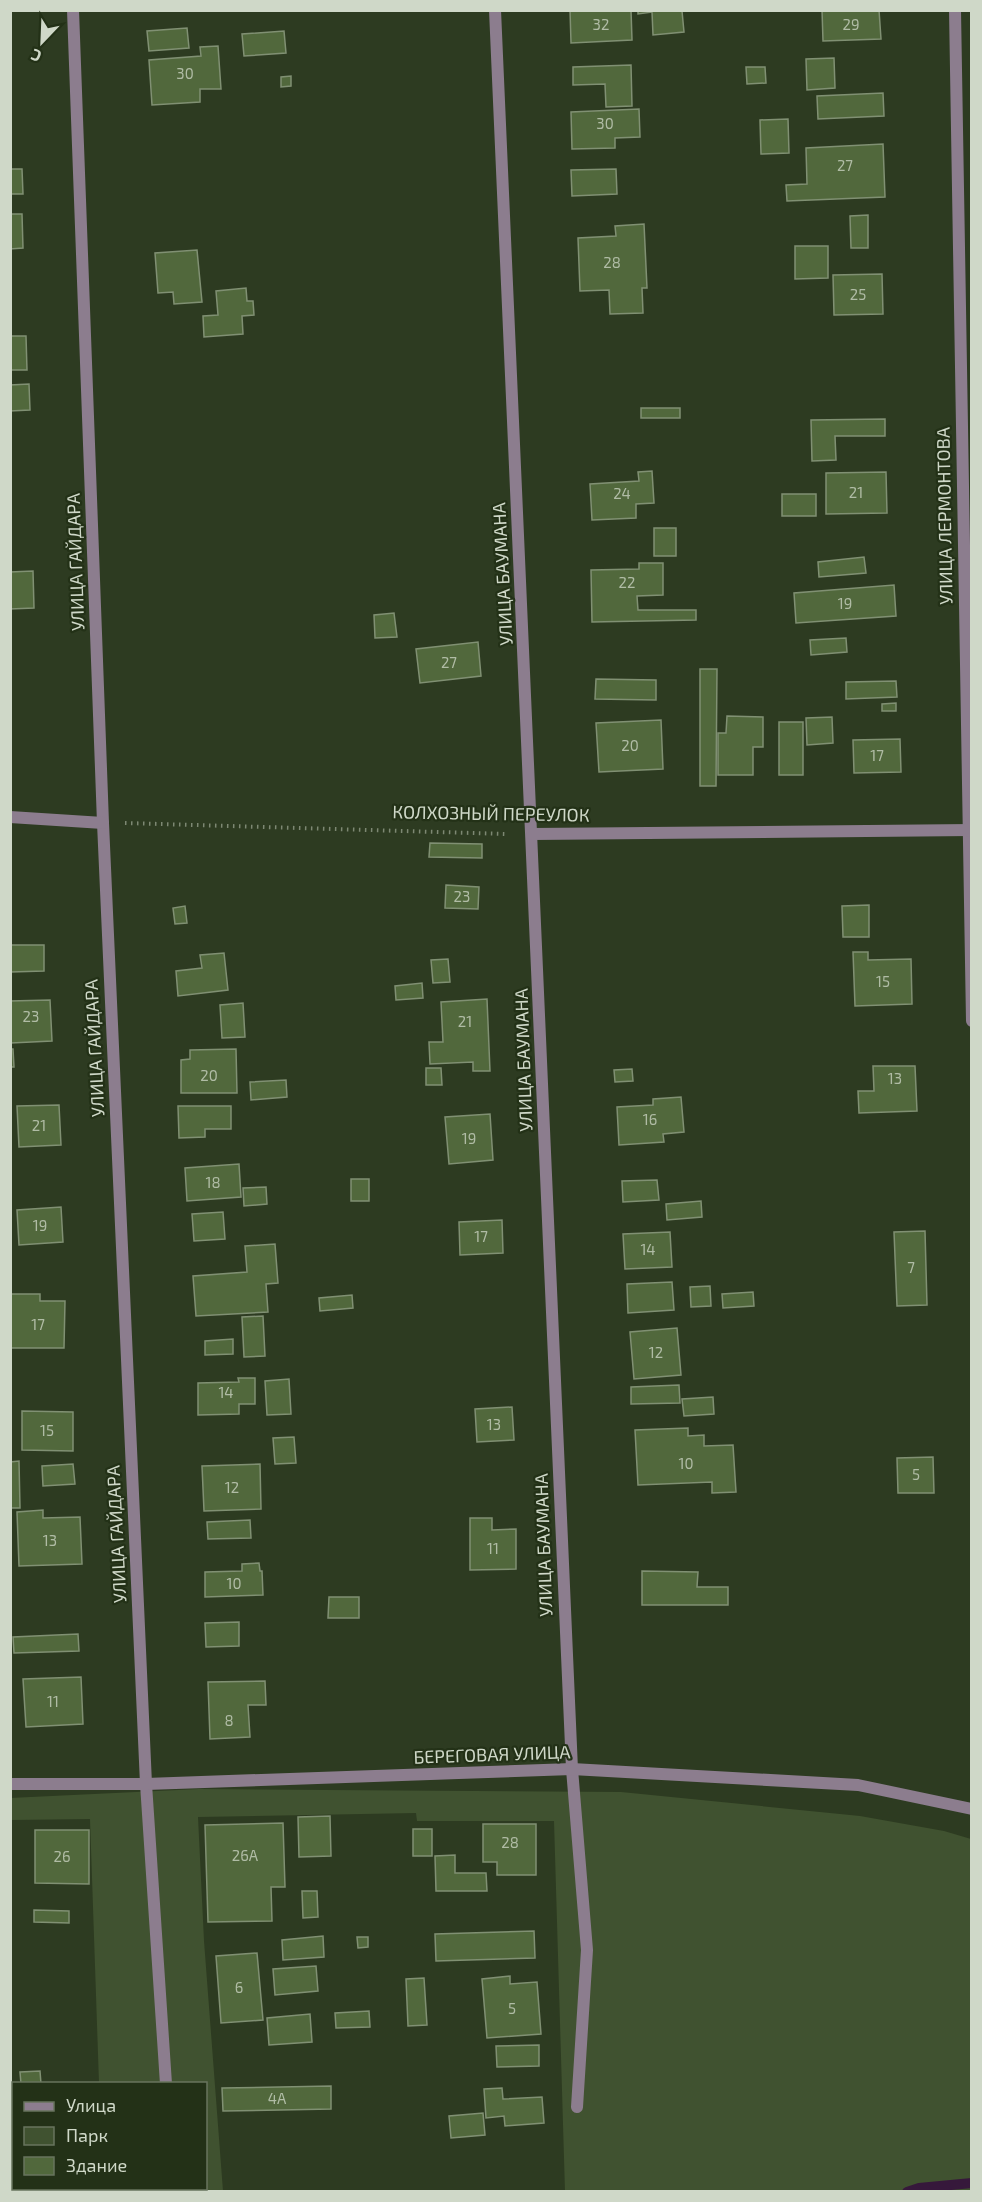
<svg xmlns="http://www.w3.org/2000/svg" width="982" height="2202" viewBox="0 0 982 2202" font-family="'Exo 2',sans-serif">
  <rect width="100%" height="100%" fill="#2d3b21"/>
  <path fill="#405230" d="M199,1789l422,3 239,24 84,15 27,8v352h-406l-11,-370h-137l-1,-8 -218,4 6,124 19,250h-120v-3h103v-104l-107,-1 -9,-264 -79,1 -1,-22z"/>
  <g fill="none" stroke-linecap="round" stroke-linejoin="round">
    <path stroke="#36183b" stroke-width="10" d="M907,2192l12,-4 53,-5"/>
  </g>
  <g fill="#51683c" stroke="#809073" stroke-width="1.5">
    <path d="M570,10h61l1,30 -61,3z"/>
    <path d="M638,10l44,1 2,21 -31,3 -1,-23 -14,2z"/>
    <path d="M822,10h57l2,29 -58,2z"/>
    <path d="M187,28l2,20 -40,3 -2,-20z"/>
    <path d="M284,31l2,22 -42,3 -2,-22z"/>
    <path d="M218,46l3,43h-21v13l-48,3 -3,-45 52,-4 -1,-9z"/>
    <path d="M834,58l1,30 -28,2 -1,-31z"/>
    <path d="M631,65l1,41 -26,1 -1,-23 -32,1v-18z"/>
    <path d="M746,67h19l1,16 -19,1z"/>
    <path d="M291,76v10l-10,1v-10z"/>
    <path d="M883,93l1,23 -66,3 -1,-23z"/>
    <path d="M639,109l1,28 -25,1v10l-43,1 -1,-37z"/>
    <path d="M788,119l1,34 -28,1 -1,-34z"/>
    <path d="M883,144l2,53 -98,4 -1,-16 21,-1 -1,-36z"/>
    <path d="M10,169h12l1,25h-13z"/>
    <path d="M616,169l1,25 -45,2 -1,-26z"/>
    <path d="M10,214h12l1,34 -13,1z"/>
    <path d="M868,215v33h-17l-1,-32z"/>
    <path d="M644,224l3,64h-5l1,25 -33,1 -1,-24 -29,1 -2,-53 38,-2 -1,-10z"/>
    <path d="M795,246h33v32l-33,1z"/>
    <path d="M197,250l5,52 -28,2 -1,-12 -15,1 -3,-40z"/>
    <path d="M882,274l1,40 -49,1 -1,-40z"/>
    <path d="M246,288l1,13h6l1,14 -12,1 1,18 -39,3 -1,-21 15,-1 -2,-24z"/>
    <path d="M10,336h16l1,34h-17z"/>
    <path d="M29,384l1,26 -20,1v-26z"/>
    <rect x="641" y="408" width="39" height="10"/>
    <path d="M885,419v17h-50l1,24 -24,1 -1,-41z"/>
    <path d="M652,471l2,32 -18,1v14l-44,2 -2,-36 49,-3 -1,-9z"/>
    <path d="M886,472l1,41 -61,1v-41z"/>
    <rect x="782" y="494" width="34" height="22"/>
    <rect x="654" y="528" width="22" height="28"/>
    <path d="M864,557l2,16 -47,4 -1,-15z"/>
    <path d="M639,563h24v32l-26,1 1,14h58v10l-104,2 -1,-52 48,-1z"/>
    <path d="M33,571l1,37 -24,1v-37z"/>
    <path d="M894,585l2,31 -100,7 -2,-30z"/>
    <path d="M394,613l3,24 -22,1 -1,-23z"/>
    <path d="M846,638l1,14 -36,3 -1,-15z"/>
    <path d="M478,642l3,34 -61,7 -4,-34z"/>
    <path d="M700,669h17l-1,117h-16z"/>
    <path d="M596,679l60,1v20l-61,-1z"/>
    <path d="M896,681l1,16 -51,2v-17z"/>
    <path d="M896,703v8h-14v-7z"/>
    <path d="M727,716l36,1v30h-10v28h-35v-42h8z"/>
    <path d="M832,717l1,26 -26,2 -1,-27z"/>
    <path d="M661,720l2,49 -64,3 -3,-49z"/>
    <rect x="779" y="722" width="24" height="53"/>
    <path d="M900,739l1,33 -47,1 -1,-33z"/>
    <path d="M430,843l52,1v14l-53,-1z"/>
    <path d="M446,885l33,2 -1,22 -33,-1z"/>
    <path d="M869,905v32h-26l-1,-31z"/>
    <path d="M185,906l2,17 -12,1 -2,-16z"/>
    <path d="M11,945h33v26l-33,1z"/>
    <path d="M853,952h15v8l43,-1 1,45 -57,2z"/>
    <path d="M224,953l4,37 -50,6 -2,-25 26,-3 -2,-13z"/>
    <path d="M448,959l2,23 -17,1 -2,-23z"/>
    <path d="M422,983l1,15 -27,2 -1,-14z"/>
    <path d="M487,999l3,72h-17v-9l-43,2 -1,-22h14l-2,-40z"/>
    <path d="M50,1000l2,41 -41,2 -1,-42z"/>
    <path d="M243,1003l2,34 -23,1 -2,-33z"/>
    <path d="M10,1049h3l1,18h-4z"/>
    <path d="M236,1049l1,44h-56v-33l9,-1v-9z"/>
    <path d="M873,1066h42l2,45 -58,2 -1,-22h16z"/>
    <path d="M426,1068h15l1,17h-16z"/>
    <path d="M632,1069l1,12 -18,1 -1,-12z"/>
    <path d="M286,1080l1,17 -36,3 -1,-18z"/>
    <path d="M681,1097l3,35 -21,2 1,8 -45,3 -2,-38 36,-2v-6z"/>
    <path d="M59,1105l2,40 -42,2 -2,-41z"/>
    <path d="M178,1106h53v23h-26v8l-26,1z"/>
    <path d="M490,1114l3,46 -44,4 -4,-47z"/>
    <path d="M239,1164l2,33 -54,4 -2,-33z"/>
    <rect x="351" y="1179" width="18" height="22"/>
    <path d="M657,1180l2,20 -36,2 -1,-21z"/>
    <path d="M266,1187l1,17 -23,2 -1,-18z"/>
    <path d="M701,1201l1,16 -35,3 -1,-16z"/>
    <path d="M61,1207l2,35 -44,3 -2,-35z"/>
    <path d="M223,1212l2,27 -31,2 -2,-27z"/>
    <path d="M502,1220l1,33 -43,2 -1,-33z"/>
    <path d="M925,1231l2,74 -30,1 -3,-74z"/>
    <path d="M670,1232l2,35 -47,2 -2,-35z"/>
    <path d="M275,1244l3,39 -12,1 2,28 -72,4 -3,-40 54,-4 -2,-26z"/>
    <path d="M672,1282l2,28 -46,3 -1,-29z"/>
    <path d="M710,1286l1,20 -20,1 -1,-20z"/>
    <path d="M753,1292l1,14 -31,2 -1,-14z"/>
    <path d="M10,1294h30v7h25l-1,47h-54z"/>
    <path d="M352,1295l1,13 -33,3 -1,-13z"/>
    <path d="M263,1316l2,40 -21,1 -2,-40z"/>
    <path d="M677,1328l4,47 -47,4 -4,-47z"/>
    <path d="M233,1339v15l-28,1v-14z"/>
    <path d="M238,1378h17v26h-16v10l-41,1v-32l41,-1z"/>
    <path d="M289,1379l2,35 -24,1 -2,-34z"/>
    <path d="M679,1385l1,18 -49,1v-17z"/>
    <path d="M713,1397l1,17 -30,2 -2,-17z"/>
    <path d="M512,1407l2,33 -37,2 -2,-33z"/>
    <path d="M22,1411l51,1v39l-51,-1z"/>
    <path d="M688,1428v8l16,-1v11l29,-1 3,47 -24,1v-11l-74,3 -3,-55z"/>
    <path d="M294,1437l2,26 -21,1 -2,-26z"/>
    <path d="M933,1457l1,36h-36l-1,-35z"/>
    <path d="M19,1461l1,47h-10v-46z"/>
    <path d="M73,1464l2,20 -32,2 -1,-20z"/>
    <path d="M260,1464l1,45 -57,2 -2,-45z"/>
    <path d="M43,1510v8l37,-1 2,47 -63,2 -2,-54z"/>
    <path d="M470,1518h22v12l24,-1v40l-46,1z"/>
    <path d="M250,1520l1,18 -43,1 -1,-17z"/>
    <path d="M259,1563l1,8h2l1,24 -58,2v-25l37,-1v-7z"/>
    <path d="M642,1571l56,1 -1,15h31v18h-86z"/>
    <path d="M329,1597h30v21h-31z"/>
    <path d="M239,1622v24l-33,1 -1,-24z"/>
    <path d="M78,1634l1,17 -65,2 -1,-16z"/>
    <path d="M81,1677l2,47 -57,3 -3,-48z"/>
    <path d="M265,1681l1,24h-18l2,32 -40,2 -2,-57z"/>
    <path d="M330,1816l1,40 -32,1 -1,-40z"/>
    <path d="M283,1823l2,64h-14l1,34 -64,1 -3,-97z"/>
    <path d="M483,1824h53v51h-39v-13h-14z"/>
    <rect x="413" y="1829" width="19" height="27"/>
    <path d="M35,1830h54v54l-54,-1z"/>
    <path d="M455,1855v18h31l1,18h-51l-1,-35z"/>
    <path d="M302,1891h15l1,26 -15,1z"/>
    <path d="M34,1910l35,1v12l-35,-1z"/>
    <path d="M534,1931l1,27 -99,3 -1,-27z"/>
    <path d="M323,1936l1,21 -41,3 -1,-20z"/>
    <path d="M357,1937h11v10l-10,1z"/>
    <path d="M257,1953l6,67 -42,3 -5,-67z"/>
    <path d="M316,1966l2,25 -43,4 -2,-26z"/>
    <path d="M510,1976v8l27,-2 4,52 -54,4 -5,-59z"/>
    <path d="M424,1978l3,47 -19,1 -2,-47z"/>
    <path d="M369,2011l1,16 -34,1 -1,-15z"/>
    <path d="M310,2014l2,28 -43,3 -2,-27z"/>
    <path d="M539,2045v21l-42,1 -1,-21z"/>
    <path d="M40,2071l1,13h-20l-1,-12z"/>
    <path d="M331,2086v23l-108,2 -1,-23z"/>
    <path d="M502,2088l1,11 39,-2 2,26 -39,3 -1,-10 -18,2 -2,-29z"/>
    <path d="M483,2113l2,22 -34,3 -2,-22z"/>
  </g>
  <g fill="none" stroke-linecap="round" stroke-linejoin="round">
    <path stroke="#7d8873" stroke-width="4" stroke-dasharray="1.5 4.5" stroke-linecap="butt" d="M125,823l382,11"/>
    <g stroke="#8c7d8e" stroke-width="12">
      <path d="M73,10l30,813 43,961 20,300"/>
      <path d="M495,10l77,1759 15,181 -10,157"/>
      <path d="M955,10l17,1011"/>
      <path d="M10,817l93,6"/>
      <path d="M532,834l440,-4"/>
      <path d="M10,1784h136l426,-15 286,16 114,24"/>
      <path d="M173,2188v4"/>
    </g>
  </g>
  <g text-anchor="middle" stroke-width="4.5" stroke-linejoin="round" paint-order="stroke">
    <g font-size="15" fill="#b0bca5">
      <text x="601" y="30">32</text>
      <text x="851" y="30">29</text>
      <text x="185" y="79">30</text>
      <text x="605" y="129">30</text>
      <text x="845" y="171">27</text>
      <text x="612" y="268">28</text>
      <text x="858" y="300">25</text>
      <text x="856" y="498">21</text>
      <text x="622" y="499">24</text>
      <text x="627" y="588">22</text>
      <text x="845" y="609">19</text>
      <text x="449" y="668">27</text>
      <text x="630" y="751">20</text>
      <text x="877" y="761">17</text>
      <text x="462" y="902">23</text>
      <text x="883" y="987">15</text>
      <text x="31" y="1022">23</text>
      <text x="465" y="1027">21</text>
      <text x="209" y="1081">20</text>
      <text x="895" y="1084">13</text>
      <text x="650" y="1125">16</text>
      <text x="39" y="1131">21</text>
      <text x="469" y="1144">19</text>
      <text x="213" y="1188">18</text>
      <text x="40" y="1231">19</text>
      <text x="481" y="1242">17</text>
      <text x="648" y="1255">14</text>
      <text x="911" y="1273">7</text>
      <text x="38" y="1330">17</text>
      <text x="656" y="1358">12</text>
      <text x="226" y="1398">14</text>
      <text x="494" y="1430">13</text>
      <text x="47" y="1436">15</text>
      <text x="686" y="1469">10</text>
      <text x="916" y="1480">5</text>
      <text x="232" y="1493">12</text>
      <text x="50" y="1546">13</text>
      <text x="493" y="1554">11</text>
      <text x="234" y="1589">10</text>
      <text x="53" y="1707">11</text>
      <text x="229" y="1726">8</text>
      <text x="510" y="1848">28</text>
      <text x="245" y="1861">26А</text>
      <text x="62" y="1862">26</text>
      <text x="239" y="1993">6</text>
      <text x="512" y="2014">5</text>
      <text x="277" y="2104">4А</text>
    </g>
    <g font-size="18" fill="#cfd8c8" stroke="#233117">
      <text transform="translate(945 516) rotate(-91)" y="6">УЛИЦА ЛЕРМОНТОВА</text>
      <text transform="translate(76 562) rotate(-92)" y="6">УЛИЦА ГАЙДАРА</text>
      <text transform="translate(503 574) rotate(-93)" y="6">УЛИЦА БАУМАНА</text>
      <text transform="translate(491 814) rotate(1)" y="6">КОЛХОЗНЫЙ ПЕРЕУЛОК</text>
      <text transform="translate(95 1048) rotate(-93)" y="6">УЛИЦА ГАЙДАРА</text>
      <text transform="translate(524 1060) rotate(-92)" y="6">УЛИЦА БАУМАНА</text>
      <text transform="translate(117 1534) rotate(-93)" y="6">УЛИЦА ГАЙДАРА</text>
      <text transform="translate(544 1545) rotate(-92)" y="6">УЛИЦА БАУМАНА</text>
      <text transform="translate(492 1755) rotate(-2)" y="6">БЕРЕГОВАЯ УЛИЦА</text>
    </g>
  </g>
  <rect width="982" height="2202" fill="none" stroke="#cfd8c8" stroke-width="24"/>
  <rect x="12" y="2082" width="195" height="108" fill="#233117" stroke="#68745e" stroke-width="1.5"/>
  <rect x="24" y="2102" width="30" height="9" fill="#8c7d8e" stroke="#68745e" stroke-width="1.5"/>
  <text x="66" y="2112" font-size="18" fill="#cfd8c8">Улица</text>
  <rect x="24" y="2127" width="30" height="18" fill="#405230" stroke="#68745e" stroke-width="1.5"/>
  <text x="66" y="2142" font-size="18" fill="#cfd8c8">Парк</text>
  <rect x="24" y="2157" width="30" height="18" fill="#51683c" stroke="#68745e" stroke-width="1.5"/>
  <text x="66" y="2172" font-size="18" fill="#cfd8c8">Здание</text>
  <g transform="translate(42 42) rotate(203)" stroke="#233117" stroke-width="4.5" paint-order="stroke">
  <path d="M0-4.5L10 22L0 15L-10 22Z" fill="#cfd8c8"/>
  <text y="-9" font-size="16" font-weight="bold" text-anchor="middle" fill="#cfd8c8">С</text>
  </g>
</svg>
